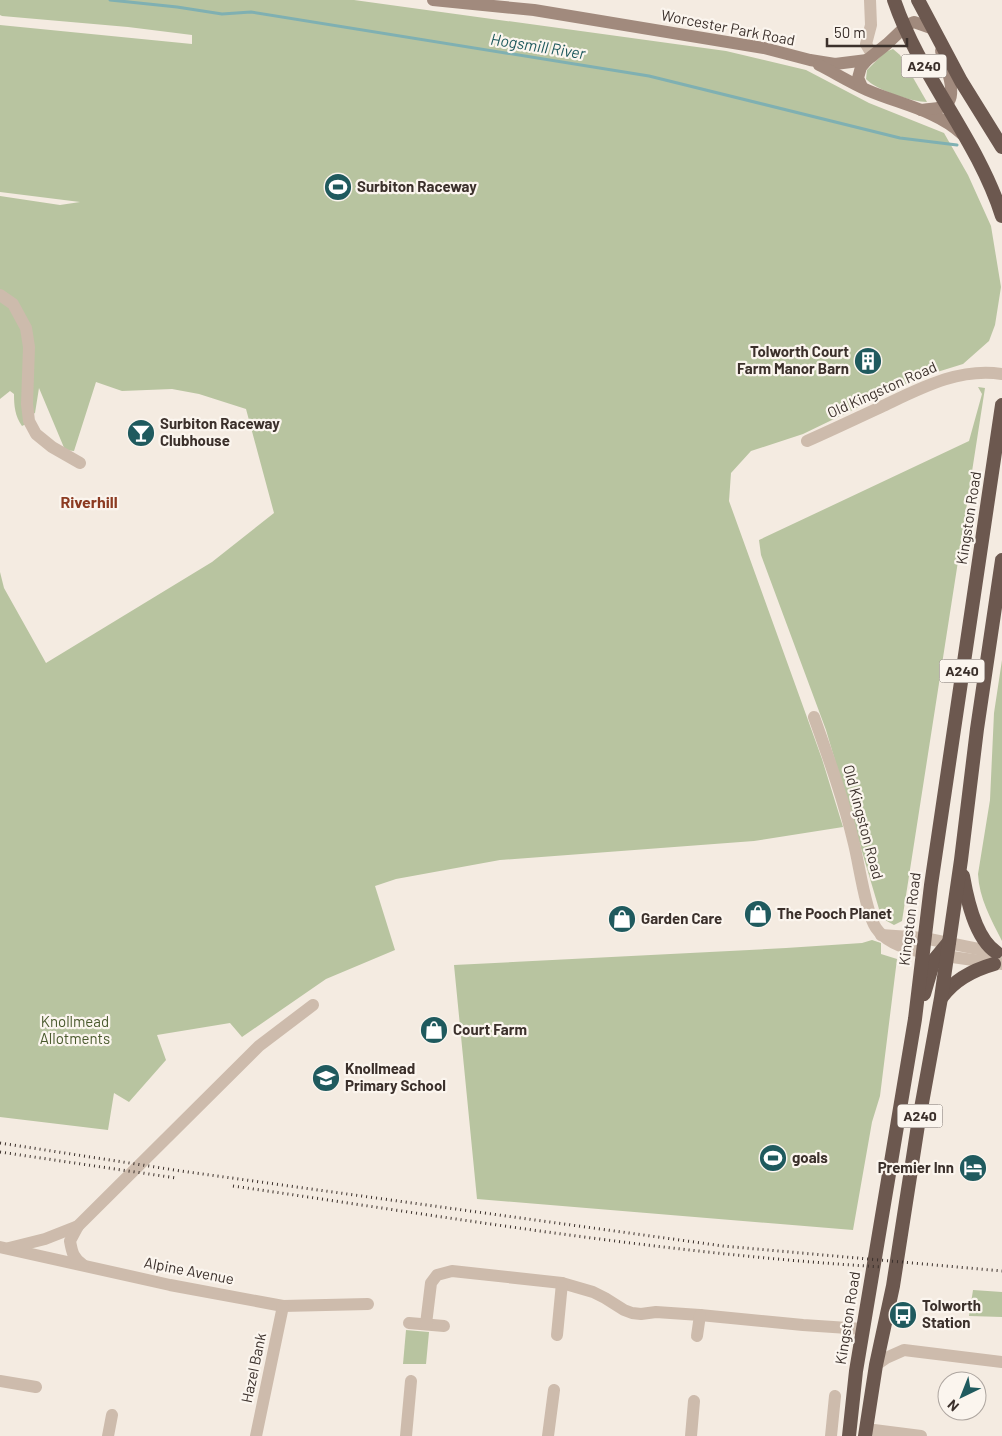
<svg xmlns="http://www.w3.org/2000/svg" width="1002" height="1436" viewBox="0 0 1002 1436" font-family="Barlow,sans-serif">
  <rect width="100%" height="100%" fill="#f4ebe1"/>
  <g fill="#b8c4a0">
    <path d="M0,0h354l372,51 80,19 63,33 75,30 24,42 23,51 10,61 -6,38 -6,16 -26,23 -42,13 -118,57 -52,17 -20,22 -2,28 93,258 21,68 -89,14 -254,19 -104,19 -21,7 20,64 -69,29 -84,58 -12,-14 -73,12 9,25 -37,42 -15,-9 -6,37 -108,-13v-545l4,16 42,75 166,-101 62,-49 -28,-104 -47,-15 -27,-5 -50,2 -26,-9 -22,69 -9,-1 -26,-62 -4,25 -9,4v7l-4,2c-7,-10 -8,-20 -8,-32l-4,-3 -10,8v-203l60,9 20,-3 -80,-10v-167l192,19v-9l-64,-8 -126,-11 -2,-1z"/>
    <path d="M893,49l7,6 27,47c-15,0 -51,-12 -61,-23l1,-9 18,-18z"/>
    <path d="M978,387l7,1 -83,533 -8,4 -9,-5 -6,-11 -53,-179 -65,-175 -2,-15 210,-99 13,-47z"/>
    <path d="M1002,660v281c-11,-22 -23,-43 -24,-67l12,-74 4,-87z"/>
    <path d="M872,940l9,3v11l16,5 -17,137 -8,26 -19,108 -376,-31 -23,-234 332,-17 76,-5z"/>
    <path d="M973,1290l29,2v25l-33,-1z"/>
    <path d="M406,1330l23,2 -3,32h-23z"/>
  </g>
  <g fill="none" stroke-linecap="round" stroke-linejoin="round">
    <path stroke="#7fb0b2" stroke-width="3" d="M110,0l67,7 45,7 29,-2 398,64 251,62 57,7"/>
    <g stroke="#cdbbac" stroke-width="12">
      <path d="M870,0l1,25 -5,19 7,12"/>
      <path d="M0,295l13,9 13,24 3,19 -2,57 2,17 7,13 16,13 28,16"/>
      <path d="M807,441c25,-11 50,-23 74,-34 38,-18 78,-40 121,-33"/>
      <path d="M814,717c15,42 30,84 40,127 5,20 12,70 22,84 10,15 30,21 46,24"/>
      <path d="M881,935l43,3"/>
      <path d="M0,1247l170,38 113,21 85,-2"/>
      <path d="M9,1248l36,-9 33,-13"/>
      <path d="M83,1265c-10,-7 -11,-13 -13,-24l8,-15 181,-180 54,-41"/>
      <path d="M409,1323l35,3"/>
      <path d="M426,1324l5,-41 6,-8 15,-4 110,12 31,9 12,6 19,12 8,3 9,1 15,-2 44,3 103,10 60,4"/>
      <path d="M557,1335l5,-52"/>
      <path d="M697,1336l3,-21"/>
      <path d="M876,1365l10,-7 18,-8 98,12"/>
      <path d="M0,1381l36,6"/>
      <path d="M866,1429l55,7"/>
      <path d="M108,1436l4,-21"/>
      <path d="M256,1436l27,-130"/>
      <path d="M406,1436l5,-55"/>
      <path d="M548,1436l6,-46"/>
      <path d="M691,1436l3,-35"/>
      <path d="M831,1436l4,-40"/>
    </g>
    <g stroke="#cdbbac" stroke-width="12">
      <path d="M924,938l74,15"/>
      <path d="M938,955l64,9"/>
    </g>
    <g stroke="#a18a7d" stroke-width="12">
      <path d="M433,0l101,10 230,38 46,12 25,4 32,-4"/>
      <path d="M819,65c16,8 32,18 48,25 32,14 69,20 95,44"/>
      <path d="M862,87l-4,-9 3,-11 6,-7 20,-16 20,-19 7,-3 17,6"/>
      <path d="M921,110c7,-1 16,-1 23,-4 16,-8 1,-42 -3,-55"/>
    </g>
    <g stroke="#6c584f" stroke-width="14">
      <path d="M894,0c26,77 83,138 108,216"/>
      <path d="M918,0l43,81 41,66"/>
      <path d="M963,876c4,23 12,62 33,76"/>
      <path d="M924,994l10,-34 15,-18"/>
      <path d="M942,997c13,-18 31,-27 52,-33"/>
      <path d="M849,1436l7,-65 59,-352 16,-134 71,-480"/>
      <path d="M865,1436l11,-71 17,-79 25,-161 23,-127 20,-138 16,-131 25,-169"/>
    </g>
    <g stroke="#3b302b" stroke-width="3" stroke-dasharray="1 4" stroke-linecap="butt">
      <path d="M0,1143l181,28 542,75 279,25"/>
      <path d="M0,1152l176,26"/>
      <path d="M233,1186c215,31 431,68 649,81"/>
    </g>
  </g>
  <defs>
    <symbol id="stadium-disc" viewBox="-11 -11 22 22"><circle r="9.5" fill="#1f5a5e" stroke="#fbf5ee"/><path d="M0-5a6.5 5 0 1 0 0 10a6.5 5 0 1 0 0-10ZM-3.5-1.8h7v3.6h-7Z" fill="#fff"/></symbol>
    <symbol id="building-disc" viewBox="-11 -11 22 22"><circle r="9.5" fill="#1f5a5e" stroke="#fbf5ee"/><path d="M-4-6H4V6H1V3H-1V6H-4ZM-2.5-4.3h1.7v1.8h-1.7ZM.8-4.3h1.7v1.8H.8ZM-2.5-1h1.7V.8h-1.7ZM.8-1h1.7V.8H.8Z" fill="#fff"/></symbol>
    <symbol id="bar-disc" viewBox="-11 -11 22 22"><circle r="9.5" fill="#1f5a5e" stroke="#fbf5ee"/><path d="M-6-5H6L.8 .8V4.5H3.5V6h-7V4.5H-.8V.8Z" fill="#fff"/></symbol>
    <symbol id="shop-disc" viewBox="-11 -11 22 22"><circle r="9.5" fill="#1f5a5e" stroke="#fbf5ee"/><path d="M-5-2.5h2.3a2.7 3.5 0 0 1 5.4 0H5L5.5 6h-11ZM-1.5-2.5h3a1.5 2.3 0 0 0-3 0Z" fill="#fff"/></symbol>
    <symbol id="school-disc" viewBox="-11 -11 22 22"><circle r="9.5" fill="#1f5a5e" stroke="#fbf5ee"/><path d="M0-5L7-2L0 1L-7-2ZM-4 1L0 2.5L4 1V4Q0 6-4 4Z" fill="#fff"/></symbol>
    <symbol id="hotel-disc" viewBox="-11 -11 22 22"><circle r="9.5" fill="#1f5a5e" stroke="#fbf5ee"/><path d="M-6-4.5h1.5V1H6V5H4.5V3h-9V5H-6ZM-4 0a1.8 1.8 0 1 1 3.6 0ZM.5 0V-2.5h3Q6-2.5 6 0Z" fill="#fff"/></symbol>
    <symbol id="bus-disc" viewBox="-11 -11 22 22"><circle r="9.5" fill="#1f5a5e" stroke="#fbf5ee"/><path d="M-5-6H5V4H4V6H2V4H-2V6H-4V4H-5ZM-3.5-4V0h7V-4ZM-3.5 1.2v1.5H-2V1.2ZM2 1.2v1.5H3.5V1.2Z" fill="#fff"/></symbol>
  </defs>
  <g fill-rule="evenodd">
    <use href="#stadium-disc" x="322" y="171" width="32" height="32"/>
    <use href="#building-disc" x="852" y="345" width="32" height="32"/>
    <use href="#bar-disc" x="125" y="417" width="32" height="32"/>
    <use href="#shop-disc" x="742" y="898" width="32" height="32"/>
    <use href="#shop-disc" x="606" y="903" width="32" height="32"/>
    <use href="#shop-disc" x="418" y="1014" width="32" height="32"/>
    <use href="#school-disc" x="310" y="1062" width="32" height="32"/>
    <use href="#stadium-disc" x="757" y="1142" width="32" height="32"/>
    <use href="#hotel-disc" x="957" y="1152" width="32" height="32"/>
    <use href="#bus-disc" x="887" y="1299" width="32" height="32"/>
  </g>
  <g text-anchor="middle" stroke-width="4.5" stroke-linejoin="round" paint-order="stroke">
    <g fill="#fbf5ee" stroke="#756b66" stroke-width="1">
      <rect x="901.5" y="54.5" width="45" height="23" rx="4"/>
      <rect x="939.5" y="659.5" width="45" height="23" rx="4"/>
      <rect x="897.5" y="1104.5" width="45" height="23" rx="4"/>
    </g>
    <g font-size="14" font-weight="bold" fill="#3b302b">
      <text x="924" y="71">A240</text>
      <text x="962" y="676">A240</text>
      <text x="920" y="1121">A240</text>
    </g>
    <g font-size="15" fill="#3b302b" stroke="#fbf5ee">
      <text transform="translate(728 28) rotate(11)" y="5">Worcester Park Road</text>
      <text transform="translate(882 390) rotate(-24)" y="5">Old Kingston Road</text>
      <text transform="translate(969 518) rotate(-81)" y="5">Kingston Road</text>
      <text transform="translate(863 822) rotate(75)" y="5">Old Kingston Road</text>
      <text transform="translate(910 919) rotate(-83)" y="5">Kingston Road</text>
      <text transform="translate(189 1271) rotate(11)" y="5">Alpine Avenue</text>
      <text transform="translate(848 1318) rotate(-81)" y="5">Kingston Road</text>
      <text transform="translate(254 1368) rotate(-78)" y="5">Hazel Bank</text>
    </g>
    <g font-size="15" font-weight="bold" fill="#3b302b" stroke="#fbf5ee" text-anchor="start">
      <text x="357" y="192">Surbiton Raceway</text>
      <text x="849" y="357" text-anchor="end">Tolworth Court<tspan x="849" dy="17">Farm Manor Barn</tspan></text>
      <text x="160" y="429">Surbiton Raceway<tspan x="160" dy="17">Clubhouse</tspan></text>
      <text x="777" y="919">The Pooch Planet</text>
      <text x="641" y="924">Garden Care</text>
      <text x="453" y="1035">Court Farm</text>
      <text x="345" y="1074">Knollmead<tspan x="345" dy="17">Primary School</tspan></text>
      <text x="792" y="1163">goals</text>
      <text x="954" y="1173" text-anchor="end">Premier Inn</text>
      <text x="922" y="1311">Tolworth<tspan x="922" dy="17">Station</tspan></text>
    </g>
    <g font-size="15" fill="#4a5a2e" stroke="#fbf5ee">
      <text x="75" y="1027">Knollmead<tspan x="75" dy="17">Allotments</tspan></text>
    </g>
    <g font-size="16" font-style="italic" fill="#1f5a5e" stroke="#fbf5ee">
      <text transform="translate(538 46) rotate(9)" y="6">Hogsmill River</text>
    </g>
    <g font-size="16" font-weight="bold" fill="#8c3b22" stroke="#fbf5ee">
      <text x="89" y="508">Riverhill</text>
    </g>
  </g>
  <g transform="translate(962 1396) rotate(223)"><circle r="24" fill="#fbf5ee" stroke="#aea6a0"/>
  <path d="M0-4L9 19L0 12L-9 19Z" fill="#1f5a5e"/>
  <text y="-8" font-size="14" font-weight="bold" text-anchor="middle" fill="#3b302b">N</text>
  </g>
  <path d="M827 38v8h80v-8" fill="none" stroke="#3b302b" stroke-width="2.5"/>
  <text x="834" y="38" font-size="15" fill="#3b302b" stroke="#fbf5ee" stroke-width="4" paint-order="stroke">50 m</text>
</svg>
